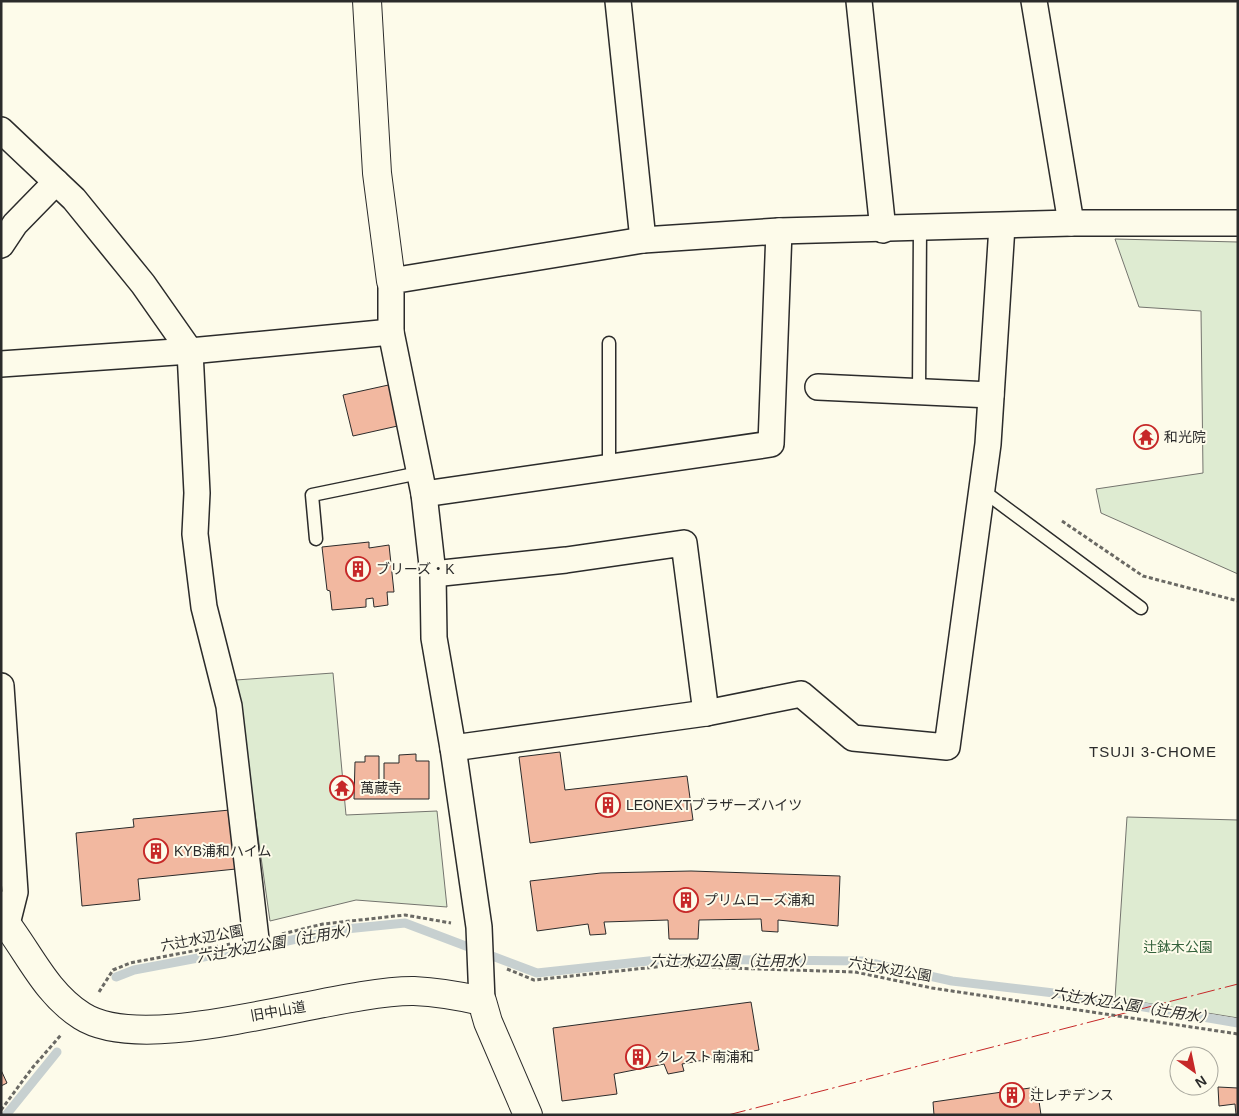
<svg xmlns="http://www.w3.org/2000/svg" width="1239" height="1116" viewBox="0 0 1239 1116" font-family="Helvetica,'Noto Sans JP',sans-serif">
  <rect width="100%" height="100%" fill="#fdfbea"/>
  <g fill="#deebd1" stroke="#74746e">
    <path d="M1115,239l123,3v332l-137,-61 -5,-24 107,-16 -2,-162 -62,-4z"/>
    <path d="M333,673l13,142 91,-4 10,96 -91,-7 -86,21 -34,-241z"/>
    <path d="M1127,817l111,3v198l-123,-20z"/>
  </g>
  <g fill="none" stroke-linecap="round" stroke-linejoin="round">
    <g stroke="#c7d0d0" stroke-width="9">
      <path d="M116,977l18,-7 149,-28 53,-12 69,-7 132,50 130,-14 195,2 90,20 127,15 159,27"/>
      <path d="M6,1115l51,-63"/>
    </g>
  </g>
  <g fill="#f2b8a0" stroke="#2b2b2b">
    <path d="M393,384l9,41 -49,11 -10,-41z"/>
    <path d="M369,542v6l20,-3 5,47h-7l1,13 -14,2 -1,-9 -7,1v8l-34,3 -2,-19 -3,-1 -5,-43z"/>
    <path d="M560,752l5,38 122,-14 6,44 -163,23 -11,-86z"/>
    <path d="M416,754v7h13v38h-75l1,-37h10v-6h14v28h5v-21h15v-8z"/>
    <path d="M230,810l6,59 -98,10 2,21 -58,6 -6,-73 58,-6 -1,-8z"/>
    <path d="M691,871l149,5 -2,50 -60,-6v12l-16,-1 -1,-12 -62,1 -1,19h-29l-1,-19 -64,2 2,12 -16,1 -2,-11 -51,7 -7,-50 71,-8z"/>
    <path d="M751,1002l8,48 -77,14 2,7 -16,3 -4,-10 -50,10 3,20 -55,7 -9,-73z"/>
    <path d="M1,1070l6,13 -6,3z"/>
    <path d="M1037,1087l4,28h-107l-1,-13z"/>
    <path d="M1218,1087l20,1v27h-2l-1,-11 -16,2z"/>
  </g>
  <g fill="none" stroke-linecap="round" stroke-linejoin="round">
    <defs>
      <g id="lane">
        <path d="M609,343v124"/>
        <path d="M919,392l1,-164"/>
        <path d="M982,490l159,118"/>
        <path d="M316,539l-4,-44 107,-22"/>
      </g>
      <g id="street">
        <path d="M618,1l25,239"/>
        <path d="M859,1l24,229"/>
        <path d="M1034,1l37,222"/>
        <path d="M1,130l73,69 69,85 47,67 7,142 -2,41 9,73 25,99 27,233"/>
        <path d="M1,245l14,-21 41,-42"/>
        <path d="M1,364l189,-13 201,-19"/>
        <path d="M818,387l173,8"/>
        <path d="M424,494l347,-50 8,-213"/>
        <path d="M433,574l133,-14 118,-17 22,170"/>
        <path d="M1,686l14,206 -8,32"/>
        <path d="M453,748l253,-35 95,-19 52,44 94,9 41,-303 14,-218"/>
        <path d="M482,1001l-3,-74 -26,-179 -19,-110 -1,-64 -9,-80 -33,-162v-51l252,-41 136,-9 292,-8h167"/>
      </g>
      <g id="secondary">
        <path d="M367,1l10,172 14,108"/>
        <path d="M1,917c27,33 43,75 81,99 66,42 251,-26 332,-25 23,1 46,5 68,10l6,21 40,93"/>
      </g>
    </defs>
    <use href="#lane" stroke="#2b2b2b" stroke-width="15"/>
    <use href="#street" stroke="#2b2b2b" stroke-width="28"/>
    <use href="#secondary" stroke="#2b2b2b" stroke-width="30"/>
    <g stroke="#6a6964" stroke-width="3" stroke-dasharray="4 2.5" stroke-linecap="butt">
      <path d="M1062,521l81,55 95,25"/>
      <path d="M282,934l41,-10 82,-9 46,8"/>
      <path d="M507,969l27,11 131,-14 190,6 77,16 306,46"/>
      <path d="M99,992l14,-22 17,-7 100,-19"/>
      <path d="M1,1110l32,-43 28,-32"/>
    </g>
    <use href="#lane" stroke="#fdfbea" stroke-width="12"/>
    <use href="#street" stroke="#fdfbea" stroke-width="25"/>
    <use href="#secondary" stroke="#fdfbea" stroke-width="28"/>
    <path stroke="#c62828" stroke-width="1" stroke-dasharray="18 4 2.5 4" stroke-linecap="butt" d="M728,1115l510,-131"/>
  </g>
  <defs>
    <symbol id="temple-ring" viewBox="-11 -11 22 22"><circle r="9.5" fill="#fdfbea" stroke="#c62828" stroke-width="1.5"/><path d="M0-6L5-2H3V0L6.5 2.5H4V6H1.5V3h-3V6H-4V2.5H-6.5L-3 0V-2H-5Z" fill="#c62828"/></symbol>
    <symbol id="building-ring" viewBox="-11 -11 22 22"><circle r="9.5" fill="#fdfbea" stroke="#c62828" stroke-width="1.5"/><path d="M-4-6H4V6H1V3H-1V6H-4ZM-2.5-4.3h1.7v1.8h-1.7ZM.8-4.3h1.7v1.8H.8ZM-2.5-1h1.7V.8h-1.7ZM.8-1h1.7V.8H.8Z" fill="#c62828"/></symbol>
  </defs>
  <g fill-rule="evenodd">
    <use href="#temple-ring" x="1132" y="423" width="28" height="28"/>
    <use href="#building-ring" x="344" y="555" width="28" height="28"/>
    <use href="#temple-ring" x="328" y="774" width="28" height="28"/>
    <use href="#building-ring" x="594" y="791" width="28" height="28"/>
    <use href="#building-ring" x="142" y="837" width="28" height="28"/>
    <use href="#building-ring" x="672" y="886" width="28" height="28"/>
    <use href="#building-ring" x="624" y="1043" width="28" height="28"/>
    <use href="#building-ring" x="998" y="1081" width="28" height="28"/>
  </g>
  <g text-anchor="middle" stroke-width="4" stroke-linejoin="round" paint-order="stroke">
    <g font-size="14" fill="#2b2b2b" stroke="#fdfbea" text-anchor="start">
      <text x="1164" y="442">和光院</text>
      <text x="376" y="574">ブリーズ・K</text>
      <text x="360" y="793">萬蔵寺</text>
      <text x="626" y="810">LEONEXTブラザーズハイツ</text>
      <text x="174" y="856">KYB浦和ハイム</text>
      <text x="704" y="905">プリムローズ浦和</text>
      <text x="656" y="1062">クレスト南浦和</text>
      <text x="1030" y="1100">辻レヂデンス</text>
    </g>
    <g font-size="14" fill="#2b2b2b" stroke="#fdfbea">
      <text transform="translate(202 938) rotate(-11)" y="5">六辻水辺公園</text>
      <text transform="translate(890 969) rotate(10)" y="5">六辻水辺公園</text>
      <text transform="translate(278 1011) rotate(-10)" y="5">旧中山道</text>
    </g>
    <g font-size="14" fill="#34623c" stroke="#fdfbea">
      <text x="1178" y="952">辻鉢木公園</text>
    </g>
    <g font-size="15" letter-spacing="1" fill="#2b2b2b" stroke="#fdfbea">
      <text x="1153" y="757">TSUJI 3-CHOME</text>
    </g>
    <g font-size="15" font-style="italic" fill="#2b2b2b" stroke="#fdfbea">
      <text transform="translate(278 943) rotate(-10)" y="5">六辻水辺公園（辻用水）</text>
      <text x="732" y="966">六辻水辺公園（辻用水）</text>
      <text transform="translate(1133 1006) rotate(9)" y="5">六辻水辺公園（辻用水）</text>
    </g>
  </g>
  <rect width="1239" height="1116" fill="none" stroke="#2b2b2b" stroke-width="5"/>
  <g transform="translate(1194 1071) rotate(147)"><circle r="24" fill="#fdfbea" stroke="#a9a89e"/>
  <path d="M0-4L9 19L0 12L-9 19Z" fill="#c62828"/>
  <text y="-8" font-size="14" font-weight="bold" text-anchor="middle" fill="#2b2b2b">N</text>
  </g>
</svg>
